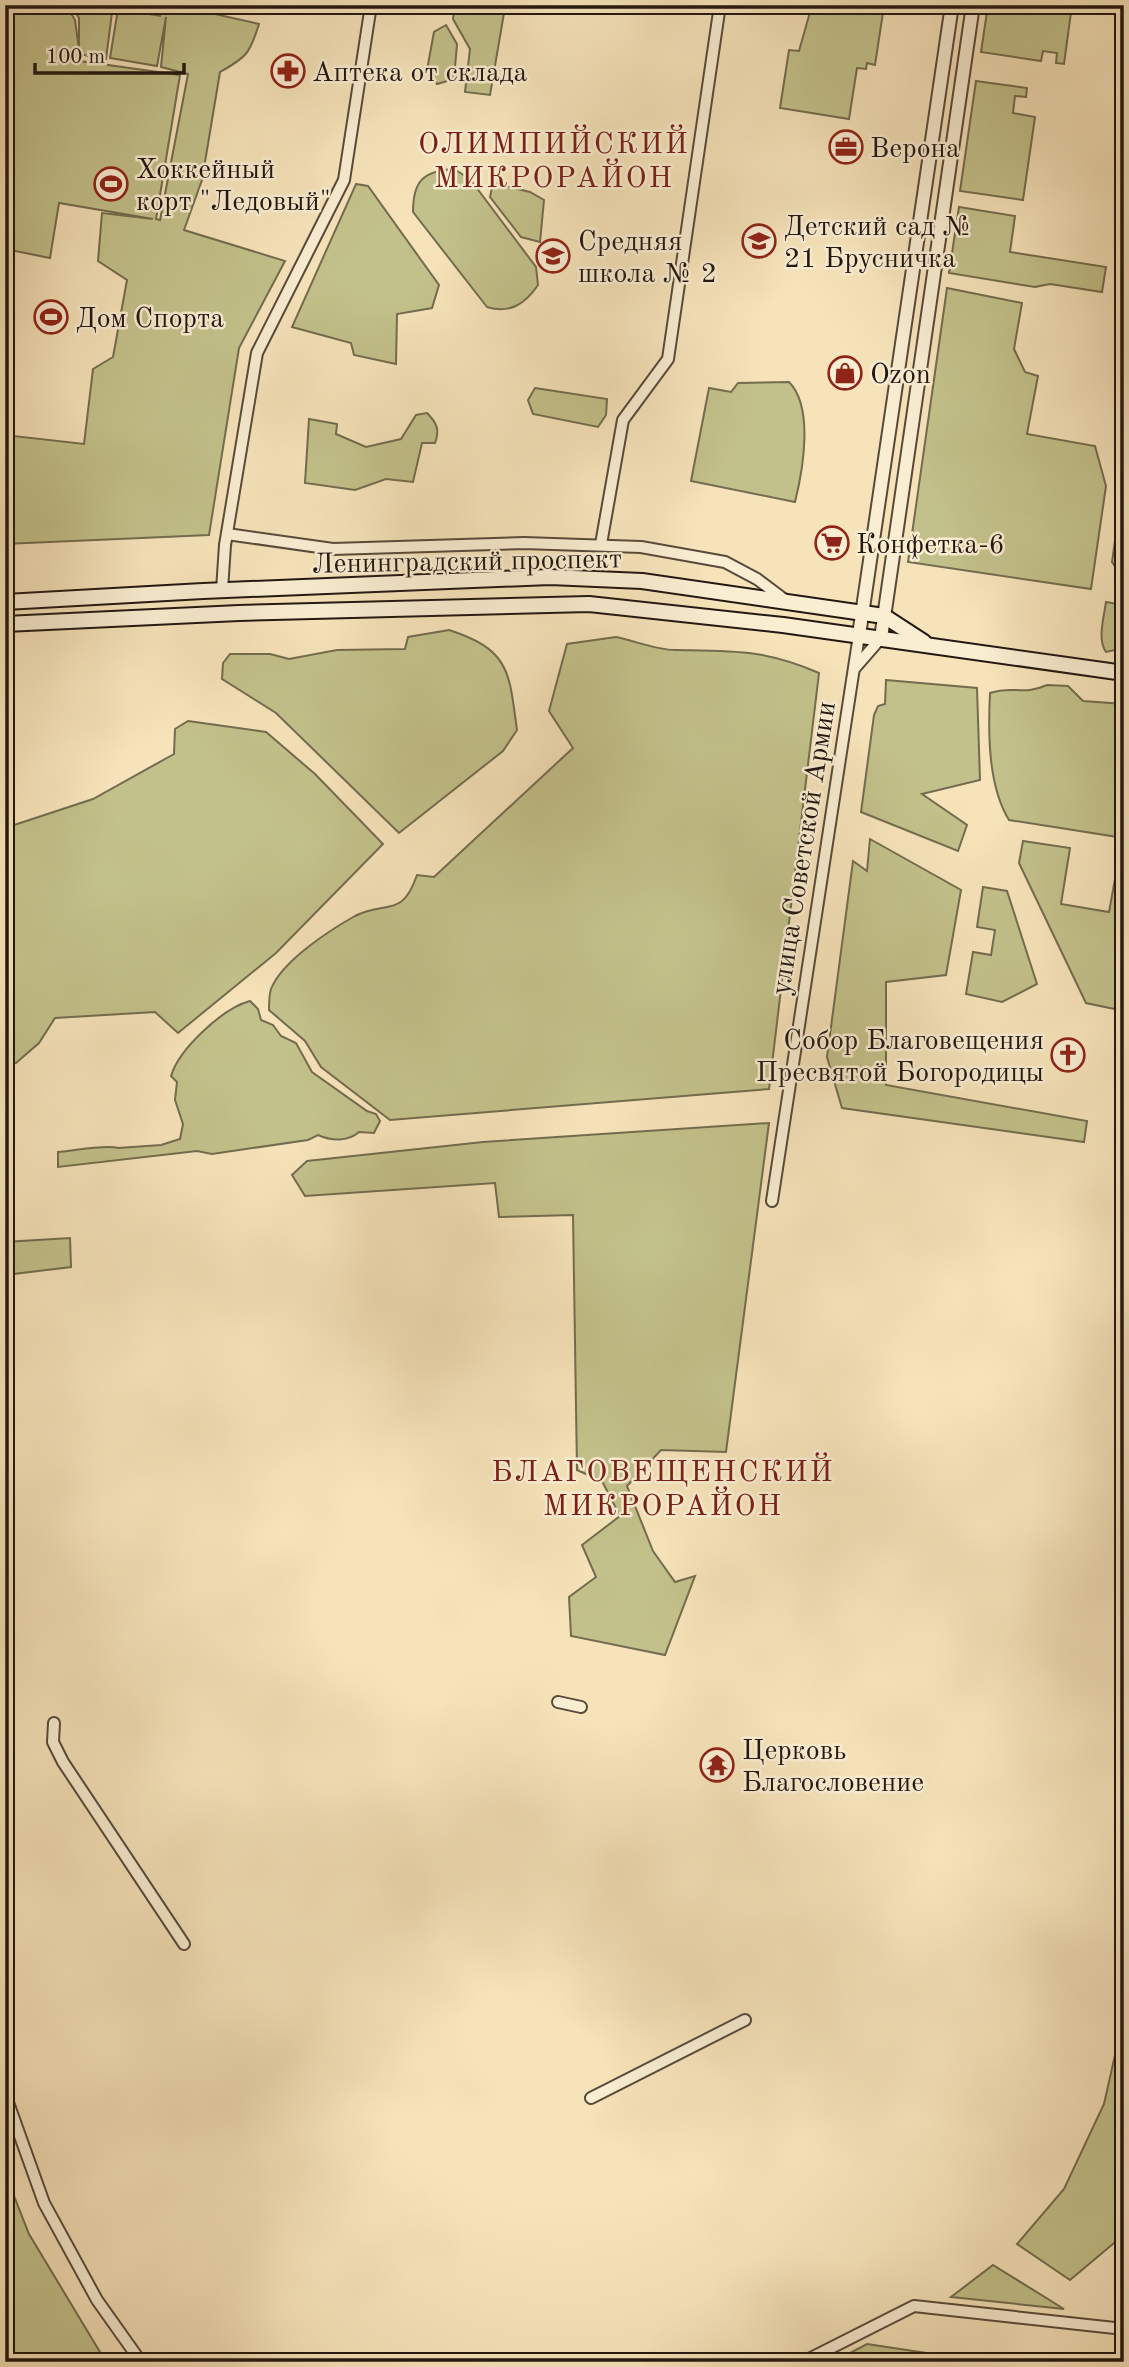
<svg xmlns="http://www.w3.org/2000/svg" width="1129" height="2367" viewBox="0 0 1129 2367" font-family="'Old Standard TT',serif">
  <rect width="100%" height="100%" fill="#f6e3ba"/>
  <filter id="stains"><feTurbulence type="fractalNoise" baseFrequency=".00286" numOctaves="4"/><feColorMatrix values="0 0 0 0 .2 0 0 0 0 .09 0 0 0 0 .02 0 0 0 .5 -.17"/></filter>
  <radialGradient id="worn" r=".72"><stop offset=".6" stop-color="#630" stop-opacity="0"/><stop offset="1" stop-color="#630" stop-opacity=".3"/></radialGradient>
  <g fill="#c3c18b" stroke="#736c4e" stroke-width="2">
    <path d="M5,5h61l9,15 4,29v-31l-8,-13h42l-7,54 -27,-5 1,7 100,14 -24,144 4,1 28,-146 -27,-7 5,-50 -9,49 -47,-8 8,-49 43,7 -29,-8 1,-3h42l84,19c-9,29 -12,33 -39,48l-18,108 -18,50 101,31 -46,87 -30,187 -204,9v-109l79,9 9,-75 20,-12 14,-77 -29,-19 4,-48 51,6 -94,-16 -9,55 -45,-9z"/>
    <path d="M455,5h41l8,8 -14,82 -25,-3 5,-43 -17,-30z"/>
    <path d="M812,5l72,1 -9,59 -8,-2 -1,6 -9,-1 -8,51 -69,-11 9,-58 10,1z"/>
    <path d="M988,5h84l-8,59 -8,-1 1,-10 -14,-2 -2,10 -60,-9z"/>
    <path d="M446,25l11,19 -3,35 -17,5 -10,-14 7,-38z"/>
    <path d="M976,81l51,7 -1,9 -11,-1 -2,17 22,4 -12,83 -63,-9z"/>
    <path d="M454,169l16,10 66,88 2,18c-13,19 -28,29 -51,22l-74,-95c0,-31 10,-41 41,-43z"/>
    <path d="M493,183l37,9 14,8 -4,42 -19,-5 -31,-40z"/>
    <path d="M356,184l12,2 71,99 -7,23 -35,6 -1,50 -42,-9 -3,-12 -59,-16z"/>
    <path d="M959,207l56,9 -5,36 96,15 -4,25 -52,-8 -15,3 -86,-14z"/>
    <path d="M947,288l75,15 -8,46 11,23 13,4 -11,58 68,12 11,40 -15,103 -183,-27z"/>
    <path d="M789,382c25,25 14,88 6,120l-104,-21 18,-93 22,4 7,-9z"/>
    <path d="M535,388l72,11 -1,16 -8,12 -65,-13 -5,-14z"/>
    <path d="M427,413c10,10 13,17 8,30h-13l-9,39 -27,-3 -31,11 -50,-7 4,-64 28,5 -1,10 30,13 35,-8 15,-24z"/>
    <path d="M1124,477v103l-12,-18z"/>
    <path d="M1106,602l18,3v43l-18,4c-9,-12 -2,-35 0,-50z"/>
    <path d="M449,630c62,20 60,43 68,100l-14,21 -104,82 -123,-120 -54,-34 1,-16 7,-9h40l19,5 48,-9 68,-1 3,-12z"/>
    <path d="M616,637c19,4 41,13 59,13 58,1 89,-1 144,23l-50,416 -379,31 -69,-53 -16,-26 -36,-31c0,-6 0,-15 2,-21 11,-28 59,-59 84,-73 31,-16 47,3 62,-41l17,2 139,-129 -24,-37 18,-67z"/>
    <path d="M886,680l91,8 3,92 -58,14 45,31 -9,26 -97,-39 13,-97 4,-9 7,-2z"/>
    <path d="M1047,685l21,1 15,15 41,3v134l-115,-18c-21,-34 -21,-87 -19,-127 24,-8 32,3 57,-8z"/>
    <path d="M188,721l78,11 49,42 68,70 -107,109 -98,80 -23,-21 -100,6 -16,25 -23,20 -11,-1v-234l88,-29 81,-45 1,-25z"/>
    <path d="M870,839l91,51 -15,85 -60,7v103l201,36 -3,21 -242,-34 -15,-51 26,-196 14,10z"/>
    <path d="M1023,841l47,7 -9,56 48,8 10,-55h5v154l-38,-8 -67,-140z"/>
    <path d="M983,887l24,4 30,93 -35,18 -36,-8 7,-42 18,3 4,-25 -18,-3z"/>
    <path d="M250,1001l8,8 3,11 12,5 8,11 15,7 16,29 55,39 9,3 4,7 -6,12 -15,-1c-11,10 -28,9 -41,3l-10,5 -96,14 -15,-3 -139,16v-15c13,-1 50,-8 60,-4l43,-3 19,-6 3,-15 -8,-24 2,-18 -6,-6c8,-27 52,-68 79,-75z"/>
    <path d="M769,1123l-43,329 -65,-2 -34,36 26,65 22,31 20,-6 -30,79 -94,-19 -2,-39 27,-20 -14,-32 38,-29 -18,-35 -25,-11 -4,-255 -74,2 -4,-34 -190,13 -13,-21 15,-14 176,-19z"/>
    <path d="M70,1238l1,29 -66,8v-33z"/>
    <path d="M1124,2015v202l-4,21 -50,42 -53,-36 47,-55 40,-85z"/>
    <path d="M5,2173l24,61 77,128h-94l-7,-6z"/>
    <path d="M993,2265l71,44 -113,-12z"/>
    <path d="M867,2344l119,18h-153z"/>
  </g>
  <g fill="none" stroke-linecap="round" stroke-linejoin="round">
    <defs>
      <g id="minor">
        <path d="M227,534l106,15 191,-6 117,4 84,15 32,17 28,21"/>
        <path d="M601,544l22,-124 45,-61 52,-354"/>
        <path d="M222,590l3,-45 32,-192 87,-173 27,-175"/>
        <path d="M854,669l27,-31"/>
        <path d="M772,1201l87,-566"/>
        <path d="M558,1702l23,5"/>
        <path d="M54,1723l-1,19 10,20 121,182"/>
        <path d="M5,2094l39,109 53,97 44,62"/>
        <path d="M591,2098l154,-78"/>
        <path d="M803,2362l111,-56 210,23"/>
      </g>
      <g id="tertiary">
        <path d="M859,635l93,-630"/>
        <path d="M881,638l92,-633"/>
      </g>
      <g id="secondary">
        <path d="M5,602l198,-11 347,-14 92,4 242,35 40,26"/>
        <path d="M5,624l234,-11 350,-9 194,21 341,48"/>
      </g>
    </defs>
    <use href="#minor" stroke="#584a3b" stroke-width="14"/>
    <use href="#tertiary" stroke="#584a3b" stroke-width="16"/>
    <use href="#secondary" stroke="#231711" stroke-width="18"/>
    <use href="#minor" stroke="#f9edd2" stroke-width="10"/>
    <use href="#tertiary" stroke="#f9edd2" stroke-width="12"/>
    <use href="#secondary" stroke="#f9edd2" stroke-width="14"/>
  </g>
  <defs>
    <symbol id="pharmacy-ring" viewBox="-11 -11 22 22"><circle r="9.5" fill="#f9edd2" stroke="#8f2418" stroke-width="1.5"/><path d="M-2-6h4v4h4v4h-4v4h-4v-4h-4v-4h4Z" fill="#8f2418"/></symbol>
    <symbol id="office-ring" viewBox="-11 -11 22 22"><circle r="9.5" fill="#f9edd2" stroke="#8f2418" stroke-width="1.5"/><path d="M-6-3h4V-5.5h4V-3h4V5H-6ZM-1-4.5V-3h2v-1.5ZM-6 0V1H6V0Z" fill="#8f2418"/></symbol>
    <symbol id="stadium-ring" viewBox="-11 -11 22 22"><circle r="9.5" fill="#f9edd2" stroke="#8f2418" stroke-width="1.5"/><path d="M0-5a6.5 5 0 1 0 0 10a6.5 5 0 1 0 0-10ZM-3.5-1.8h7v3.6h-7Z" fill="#8f2418"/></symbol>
    <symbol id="school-ring" viewBox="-11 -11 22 22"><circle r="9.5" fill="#f9edd2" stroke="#8f2418" stroke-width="1.5"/><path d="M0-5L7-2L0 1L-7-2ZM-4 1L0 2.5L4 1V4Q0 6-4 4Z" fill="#8f2418"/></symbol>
    <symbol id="shop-ring" viewBox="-11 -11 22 22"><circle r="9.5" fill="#f9edd2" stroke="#8f2418" stroke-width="1.5"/><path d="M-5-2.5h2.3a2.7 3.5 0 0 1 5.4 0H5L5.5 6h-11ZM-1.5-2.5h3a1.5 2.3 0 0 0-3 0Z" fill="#8f2418"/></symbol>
    <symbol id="supermarket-ring" viewBox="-11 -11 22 22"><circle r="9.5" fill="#f9edd2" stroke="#8f2418" stroke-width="1.5"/><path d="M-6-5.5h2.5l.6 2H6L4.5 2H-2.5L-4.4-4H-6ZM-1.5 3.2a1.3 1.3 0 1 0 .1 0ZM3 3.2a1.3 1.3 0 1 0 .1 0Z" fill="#8f2418"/></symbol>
    <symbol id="church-ring" viewBox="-11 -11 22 22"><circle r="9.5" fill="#f9edd2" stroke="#8f2418" stroke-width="1.5"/><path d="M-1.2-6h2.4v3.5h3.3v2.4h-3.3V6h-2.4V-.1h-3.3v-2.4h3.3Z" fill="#8f2418"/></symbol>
    <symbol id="temple-ring" viewBox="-11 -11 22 22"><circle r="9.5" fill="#f9edd2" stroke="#8f2418" stroke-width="1.5"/><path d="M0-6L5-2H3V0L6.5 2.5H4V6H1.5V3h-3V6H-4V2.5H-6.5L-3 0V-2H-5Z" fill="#8f2418"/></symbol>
  </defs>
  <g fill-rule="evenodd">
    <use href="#pharmacy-ring" x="269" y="52" width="38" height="38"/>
    <use href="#office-ring" x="827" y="128" width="38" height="38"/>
    <use href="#stadium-ring" x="92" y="165" width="38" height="38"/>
    <use href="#school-ring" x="740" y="222" width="38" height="38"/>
    <use href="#school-ring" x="534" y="237" width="38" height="38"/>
    <use href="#stadium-ring" x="32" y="298" width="38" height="38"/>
    <use href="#shop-ring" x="826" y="354" width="38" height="38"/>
    <use href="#supermarket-ring" x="813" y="524" width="38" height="38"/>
    <use href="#church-ring" x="1049" y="1036" width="38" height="38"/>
    <use href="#temple-ring" x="698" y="1746" width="38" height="38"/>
  </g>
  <g text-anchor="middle" stroke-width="5" stroke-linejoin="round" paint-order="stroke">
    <g font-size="28" fill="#231711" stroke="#f9edd2" text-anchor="start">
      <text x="312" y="81">Аптека от склада</text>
      <text x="870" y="157">Верона</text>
      <text x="136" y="178">Хоккейный<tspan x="136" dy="32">корт "Ледовый"</tspan></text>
      <text x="784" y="235">Детский сад №<tspan x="784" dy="32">21 Брусничка</tspan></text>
      <text x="578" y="250">Средняя<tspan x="578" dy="32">школа № 2</tspan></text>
      <text x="76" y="327">Дом Спорта</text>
      <text x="870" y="383">Ozon</text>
      <text x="856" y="553">Конфетка-6</text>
      <text x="1044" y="1049" text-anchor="end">Собор Благовещения<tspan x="1044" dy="32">Пресвятой Богородицы</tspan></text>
      <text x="742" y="1759">Церковь<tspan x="742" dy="32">Благословение</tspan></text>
    </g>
    <g font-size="28" fill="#231711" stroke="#f9edd2">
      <text transform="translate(467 560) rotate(-1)" y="10">Ленинградский проспект</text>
      <text transform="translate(802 848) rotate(-81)" y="10">улица Советской Армии</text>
    </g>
    <g font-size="30" letter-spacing="2" fill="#7a1f14" stroke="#f9edd2">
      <text x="554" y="153">ОЛИМПИЙСКИЙ<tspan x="554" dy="34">МИКРОРАЙОН</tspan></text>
      <text x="663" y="1481">БЛАГОВЕЩЕНСКИЙ<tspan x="663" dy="34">МИКРОРАЙОН</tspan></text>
    </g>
  </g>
  <rect width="1129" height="2367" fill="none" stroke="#f6e3ba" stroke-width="28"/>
  <rect x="7" y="7" width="1115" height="2353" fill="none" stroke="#231711" stroke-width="3.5"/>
  <rect x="14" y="14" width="1101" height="2339" fill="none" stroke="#231711" stroke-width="2"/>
  <path d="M35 63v10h149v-10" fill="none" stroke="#231711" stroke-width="3.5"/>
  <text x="46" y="63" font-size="21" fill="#231711" stroke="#f9edd2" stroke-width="5" paint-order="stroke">100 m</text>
  <rect width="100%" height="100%" filter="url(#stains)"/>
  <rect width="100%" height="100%" fill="url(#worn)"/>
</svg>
